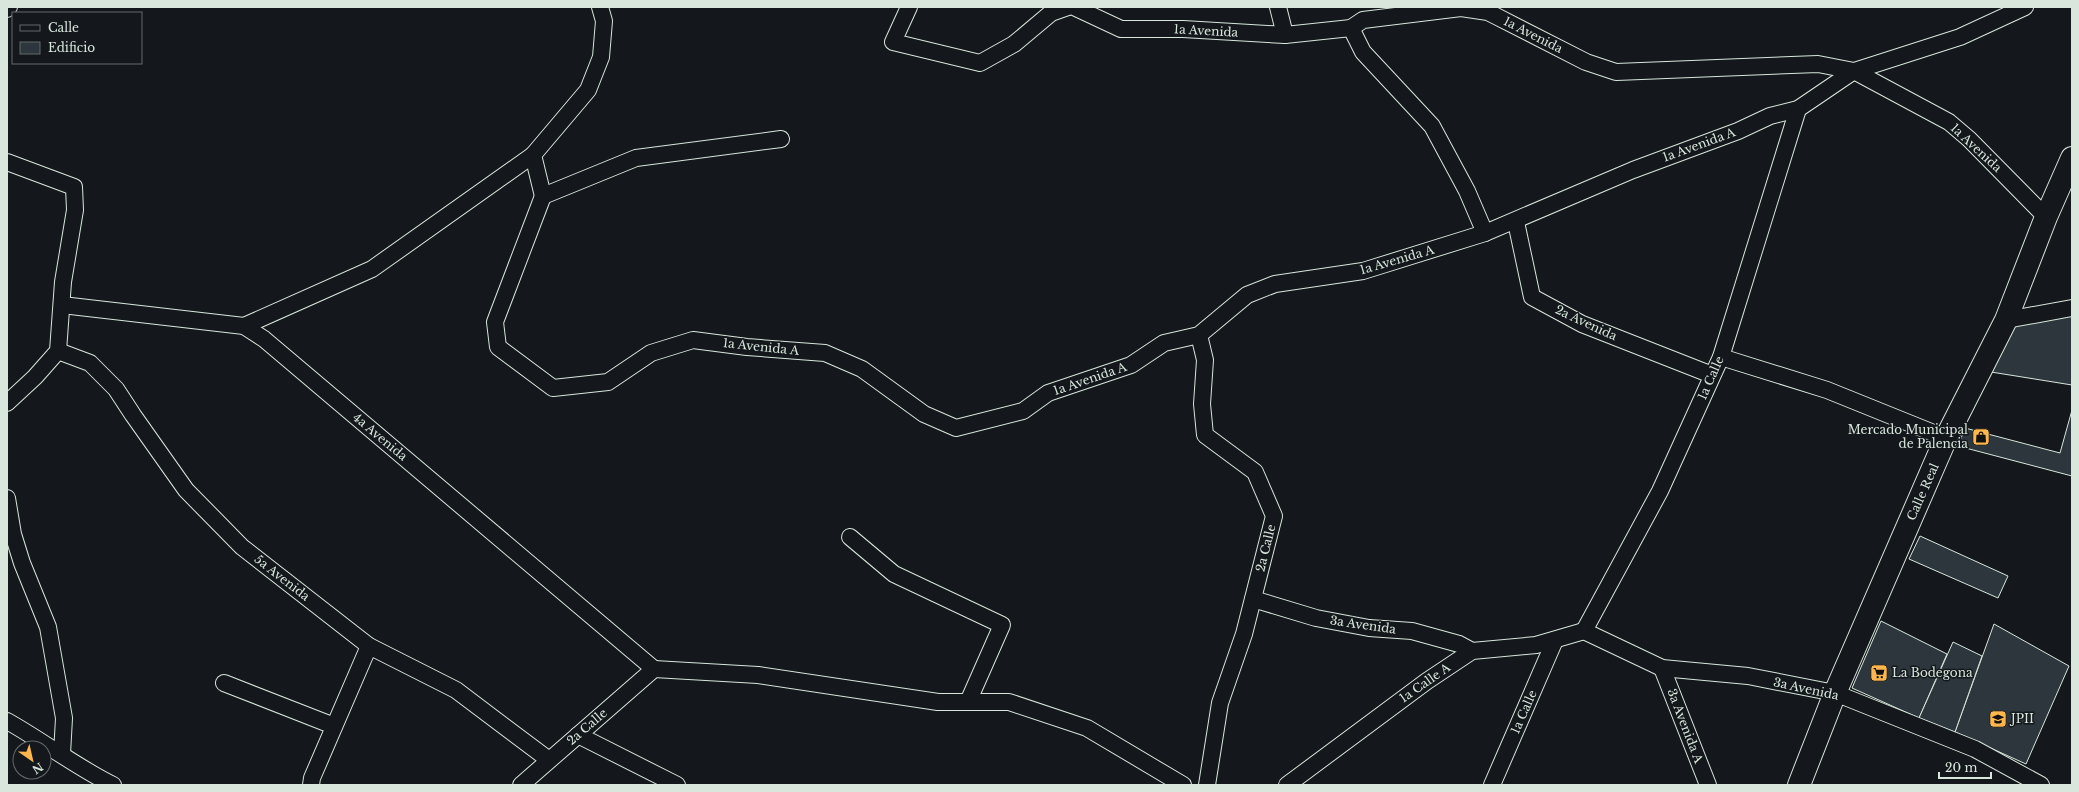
<svg xmlns="http://www.w3.org/2000/svg" width="2079" height="792" viewBox="0 0 2079 792" font-family="'Libre Baskerville',serif">
  <rect width="100%" height="100%" fill="#14181c"/>
  <g fill="#2c363c" stroke="#d8e6dc">
    <path d="M2072,314v71l-81,-13 21,-48z"/>
    <path d="M2072,410v66l-114,-30 7,-18 95,25z"/>
    <path d="M1920,536l88,40 -10,22 -89,-39z"/>
    <path d="M1881,621l66,33 -28,64 -67,-30z"/>
    <path d="M1994,624l75,42 -43,98 -71,-32z"/>
    <path d="M1953,642l29,14 -27,76 -36,-14z"/>
  </g>
  <g fill="none" stroke-linecap="round" stroke-linejoin="round">
    <defs>
      <g id="street">
        <path d="M909,7l-16,35 87,21 34,-19 37,-31 17,-6"/>
        <path d="M1074,7l47,22h62l102,6 66,-7 12,-8 98,-12 27,4 98,50 30,10 202,-8 36,7 95,51 20,17 77,78"/>
        <path d="M1278,7l7,28"/>
        <path d="M7,9l2,-2"/>
        <path d="M1351,28l12,24 69,74 35,65 18,42"/>
        <path d="M533,155l55,-65 13,-33 3,-36 -4,-14"/>
        <path d="M7,162l67,25 1,23 -12,72 -5,69 -23,26 -28,26"/>
        <path d="M543,196l-48,126 3,25 55,41 55,-6 43,-29 42,-13 54,7 78,6 37,16 62,45 32,14 67,-17 25,-18 83,-28 33,-22 35,-8 48,-40 28,-11 88,-13 122,-38 148,-63 105,-39 32,-15 28,-7 56,-38 106,-34 65,-30"/>
        <path d="M543,196l93,-38 145,-19"/>
        <path d="M1516,222l16,75 50,27 130,51"/>
        <path d="M62,305l182,21 20,13 390,330"/>
        <path d="M2006,320l66,-12"/>
        <path d="M244,326l128,-57 161,-114 10,41"/>
        <path d="M1199,335l6,25 -3,44 3,31 50,37 19,44 -30,118 -24,69 -13,82"/>
        <path d="M58,351l32,12 26,26 17,26 53,75 56,57 127,99 87,44 93,70"/>
        <path d="M1721,357l106,33 119,48"/>
        <path d="M7,498l6,36 9,29 26,64 16,91 -2,36"/>
        <path d="M850,537l44,37 108,51 -34,77"/>
        <path d="M1253,599l63,19 53,10 43,3 47,13 13,7"/>
        <path d="M1584,631l76,-140 61,-134 77,-248"/>
        <path d="M1584,631l78,37 86,8 87,17 140,56 66,36"/>
        <path d="M1662,668l46,117"/>
        <path d="M654,669l104,6 180,27h71l78,26 96,57"/>
        <path d="M224,683l110,43"/>
        <path d="M7,721c36,20 69,46 106,64"/>
        <path d="M578,735l99,50"/>
        <path d="M311,785l1,-7 57,-132"/>
        <path d="M521,785l133,-116"/>
        <path d="M1287,785l140,-104 45,-30 64,-6 48,-14"/>
        <path d="M1492,785l63,-145"/>
      </g>
      <path id="primary" d="M1799,785l36,-92 111,-255 60,-118 40,-103 26,-59"/>
    </defs>
    <use href="#street" stroke="#d8e6dc" stroke-width="18"/>
    <use href="#primary" stroke="#d8e6dc" stroke-width="24"/>
    <use href="#street" stroke="#14181c" stroke-width="16"/>
    <use href="#primary" stroke="#14181c" stroke-width="22"/>
  </g>
  <defs>
    <symbol id="shop-square" viewBox="-11 -11 22 22"><rect x="-9" y="-9" width="18" height="18" rx="4" fill="#ffb74d" stroke="#14181c"/><path d="M-5-2.5h2.3a2.7 3.5 0 0 1 5.4 0H5L5.5 6h-11ZM-1.5-2.5h3a1.5 2.3 0 0 0-3 0Z" fill="#111"/></symbol>
    <symbol id="supermarket-square" viewBox="-11 -11 22 22"><rect x="-9" y="-9" width="18" height="18" rx="4" fill="#ffb74d" stroke="#14181c"/><path d="M-6-5.5h2.5l.6 2H6L4.5 2H-2.5L-4.4-4H-6ZM-1.5 3.2a1.3 1.3 0 1 0 .1 0ZM3 3.2a1.3 1.3 0 1 0 .1 0Z" fill="#111"/></symbol>
    <symbol id="school-square" viewBox="-11 -11 22 22"><rect x="-9" y="-9" width="18" height="18" rx="4" fill="#ffb74d" stroke="#14181c"/><path d="M0-5L7-2L0 1L-7-2ZM-4 1L0 2.5L4 1V4Q0 6-4 4Z" fill="#111"/></symbol>
  </defs>
  <g fill-rule="evenodd">
    <use href="#shop-square" x="1971" y="427" width="20" height="20"/>
    <use href="#supermarket-square" x="1869" y="663" width="20" height="20"/>
    <use href="#school-square" x="1988" y="709" width="20" height="20"/>
  </g>
  <g text-anchor="middle" stroke-width="3" stroke-linejoin="round" paint-order="stroke">
    <g font-size="12" fill="#d8e6dc" stroke="#14181c">
      <text transform="translate(1206 31) rotate(3)" y="4">1a Avenida</text>
      <text transform="translate(1533 35) rotate(27)" y="4">1a Avenida</text>
      <text transform="translate(1699 145) rotate(-20)" y="4">1a Avenida A</text>
      <text transform="translate(1976 148) rotate(43)" y="4">1a Avenida</text>
      <text transform="translate(1397 260) rotate(-16)" y="4">1a Avenida A</text>
      <text transform="translate(1586 323) rotate(25)" y="4">2a Avenida</text>
      <text transform="translate(761 347) rotate(6)" y="4">1a Avenida A</text>
      <text transform="translate(1711 378) rotate(-66)" y="4">1a Calle</text>
      <text transform="translate(1090 379) rotate(-19)" y="4">1a Avenida A</text>
      <text transform="translate(380 437) rotate(40)" y="4">4a Avenida</text>
      <text transform="translate(1923 492) rotate(-66)" y="4">Calle Real</text>
      <text transform="translate(1266 548) rotate(-76)" y="4">2a Calle</text>
      <text transform="translate(282 578) rotate(38)" y="4">5a Avenida</text>
      <text transform="translate(1363 625) rotate(8)" y="4">3a Avenida</text>
      <text transform="translate(1425 683) rotate(-35)" y="4">1a Calle A</text>
      <text transform="translate(1806 689) rotate(12)" y="4">3a Avenida</text>
      <text transform="translate(1524 712) rotate(-66)" y="4">1a Calle</text>
      <text transform="translate(1685 726) rotate(69)" y="4">3a Avenida A</text>
      <text transform="translate(587 727) rotate(-41)" y="4">2a Calle</text>
    </g>
    <g font-size="12" fill="#d8e6dc" stroke="#14181c" text-anchor="start">
      <text x="1968" y="434" text-anchor="end">Mercado Municipal<tspan x="1968" dy="14">de Palencia</tspan></text>
      <text x="1892" y="677">La Bodegona</text>
      <text x="2011" y="723">JPII</text>
    </g>
  </g>
  <rect width="2079" height="792" fill="none" stroke="#d8e6dc" stroke-width="16"/>
  <rect x="12" y="12" width="130" height="52" fill="#14181c" stroke="#626a69"/>
  <rect x="20" y="25" width="20" height="6" fill="#14181c" stroke="#626a69"/>
  <text x="48" y="32" font-size="12" fill="#d8e6dc">Calle</text>
  <rect x="20" y="42" width="20" height="12" fill="#2c363c" stroke="#626a69"/>
  <text x="48" y="52" font-size="12" fill="#d8e6dc">Edificio</text>
  <g transform="translate(32 760) rotate(146)"><circle r="19" fill="#14181c" stroke="#626a69"/>
  <path d="M0-3L7 15L0 10L-7 15Z" fill="#ffb74d"/>
  <text y="-6" font-size="11" font-weight="bold" text-anchor="middle" fill="#d8e6dc">N</text>
  </g>
  <path d="M1939 772v6h52v-6" fill="none" stroke="#d8e6dc" stroke-width="2"/>
  <text x="1945" y="772" font-size="12" fill="#d8e6dc" stroke="#14181c" stroke-width="3" paint-order="stroke">20 m</text>
</svg>
